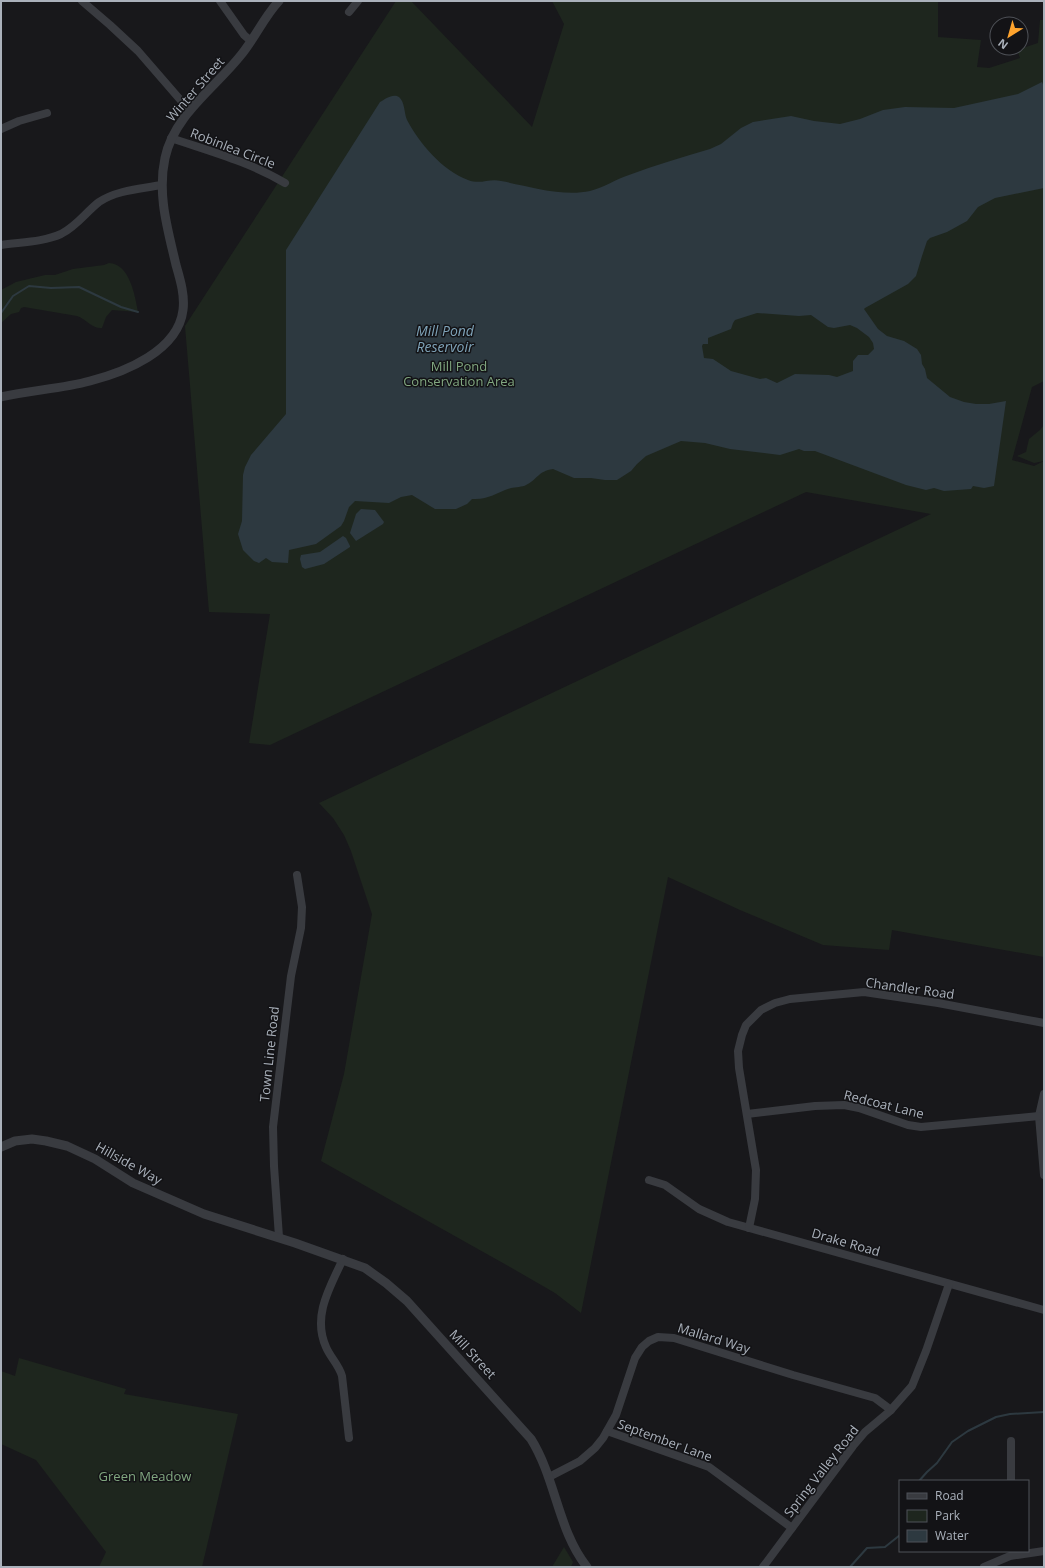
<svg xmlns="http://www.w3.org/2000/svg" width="1045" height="1568" viewBox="0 0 1045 1568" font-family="'Open Sans',sans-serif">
  <rect width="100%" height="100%" fill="#18181b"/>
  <g fill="#1e261e">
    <path d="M396,1h15l121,126 32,-103 -12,-23h386v36l43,3 -4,27 12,1 31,-10 -3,-8 21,-7 2,-23h4v361l-12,6 -20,73 22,6 10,-5v496l-152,-27 -3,20 -66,-5 -83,-35 -72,-33 -87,436 -26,-20 -45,-26 -189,-106 23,-87 28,-160 -21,-63 -7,-16 -11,-17 -14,-15 612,-289 -125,-22 -536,253 -21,-2 21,-129 -61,-2 -24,-286z"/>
    <path d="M109,263c21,1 26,33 29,49l-26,-2 -6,7 -4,11c-10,1 -16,-9 -25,-12l-53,-9 -3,1 -2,4 -8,2 -10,9v-33l15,-8 29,-7h10l18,-6 31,-4z"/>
    <path d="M1044,425v36l-10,2 -17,-7 9,-4 3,-13 11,-9z"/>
    <path d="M19,1358l107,31 -2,5 114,20 -36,153h-103l7,-15 -70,-92 -35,-16v-73l14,5z"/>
    <path d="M564,1547l9,15 -2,5h-19z"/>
  </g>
  <g fill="#2d3940" fill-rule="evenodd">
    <path d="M1042,82l2,5v101l-49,10 -17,9 -11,14 -20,11 -17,6 -3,3 -5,15 -6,20 -8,8 -43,24 -1,1 14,20 9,7 17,5 13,8 4,6 1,9 3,5 2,9 23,19 14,5 12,2h13l17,-3 -12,85 -10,2 -11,-2 -2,3 -27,2 -10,-3 -8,2 -20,-5 -91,-34h-11l-5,-2 -19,6 -50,-6 -25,-6 -24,-2 -35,15 -9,8 -6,7 -14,9h-12l-14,-2h-17l-21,-9c-15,2 -16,11 -27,16 -3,2 -11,2 -15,3 -16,5 -22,12 -39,11l-5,5 -11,5h-21l-23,-14 -11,2 -12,6 -34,-2 -6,6 -5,14 -3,5 -25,18 -27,6 -1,13 -16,-1 -6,-4 -7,5 -5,-2 -11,-11 -5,-16 4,-13 1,-46 2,-8 6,-12 35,-41v-164l94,-148c5,-3 13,-9 19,-5 6,5 5,16 8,23 12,23 36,51 61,60 13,5 21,-2 33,1 27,5 61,16 89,10 13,-3 26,-12 39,-16 27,-10 54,-18 81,-26l11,-5 20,-16 12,-6 38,-6 23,5 26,3 20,-5 23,-9 22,-3 49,1 64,-14zM757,313l42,3 12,-1 17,12 6,1 16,-3 7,3 12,9 4,6 1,6 -6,6h-10l-5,6v10l-16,6 -8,-2 -34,-1 -18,9 -11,-5 -6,1 -29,-8 -18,-12 -9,-1 -2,-12 1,-2h5v-6l23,-9 2,-6 2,-3z"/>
    <path d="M361,509l14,1 9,12 -1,2 -27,17 -6,-8 6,-19z"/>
    <path d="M343,536l3,2 4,8v1l-26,17 -19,5 -3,-2 -2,-8 1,-4 19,-3z"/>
  </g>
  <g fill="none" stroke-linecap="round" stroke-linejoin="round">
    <g stroke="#2d3940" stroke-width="2">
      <path d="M1,313l12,-17 16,-10 22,2 28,-1 42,20 17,5"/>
      <path d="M919,1481l8,-9 10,-9 15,-21 16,-11 28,-14 14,-3 34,-2"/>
      <path d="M850,1567l17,-19 18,-1 15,-12"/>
    </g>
    <g stroke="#393b40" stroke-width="8">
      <path d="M82,1l28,24 28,26 52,60"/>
      <path d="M220,1l24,34 7,6"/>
      <path d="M349,12l9,-11"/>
      <path d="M1,129l18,-8 28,-8"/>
      <path d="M171,138c38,13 79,24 114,45"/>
      <path d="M1,245c20,-3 42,-3 60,-11 16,-8 25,-22 38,-32 18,-12 42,-13 62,-17"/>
      <path d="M1044,1094l-5,22 5,59"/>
      <path d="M747,1114l68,-8 29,-1 15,3 49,17 13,2 118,-11"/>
      <path d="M649,1180l16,5 34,24 29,13 316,88"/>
      <path d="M749,1228l6,-29 1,-29 -17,-102 -1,-17 4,-16 4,-10 15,-15 14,-7 15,-4 74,-7 74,11 106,20"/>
      <path d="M279,1237l-5,-71 -1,-39 18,-151 10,-48 1,-21 -5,-32"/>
      <path d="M343,1259c-13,28 -31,57 -17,88 4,10 13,18 16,29l7,62"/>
      <path d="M607,1431l102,36 83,61"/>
      <path d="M1011,1441v40"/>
      <path d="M549,1477l31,-16 15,-13 8,-10 13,-23 19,-57 7,-11 7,-6 9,-4 16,1 119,37 82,23 16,12"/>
      <path d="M763,1567l90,-121 12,-14 25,-21 22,-25 14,-35 23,-67"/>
      <path d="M984,1567l26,-11 34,-5"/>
    </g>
    <g stroke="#393b40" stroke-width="9">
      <path d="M1,397c29,-7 60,-8 89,-16 35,-9 88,-30 93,-71 2,-15 -3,-31 -7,-45 -8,-35 -19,-70 -11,-107 9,-43 50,-70 76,-103 14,-17 23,-38 38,-54"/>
      <path d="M1,1147l14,-6 17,-2 14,2 21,5 28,13 38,24 71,31 91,29 70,25 21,15 21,18 124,138c25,40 27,92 56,128"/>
    </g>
  </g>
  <g text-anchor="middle" stroke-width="3" stroke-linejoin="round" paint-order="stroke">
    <g font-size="13" fill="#aab1bb" stroke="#131316">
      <text transform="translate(195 89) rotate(-49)" y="5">Winter Street</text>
      <text transform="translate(233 148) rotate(21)" y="5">Robinlea Circle</text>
      <text transform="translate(910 988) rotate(8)" y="5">Chandler Road</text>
      <text transform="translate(269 1054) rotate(-84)" y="5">Town Line Road</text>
      <text transform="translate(884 1104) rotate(14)" y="5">Redcoat Lane</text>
      <text transform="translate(129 1163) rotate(29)" y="5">Hillside Way</text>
      <text transform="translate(846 1242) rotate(16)" y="5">Drake Road</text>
      <text transform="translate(714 1338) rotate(17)" y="5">Mallard Way</text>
      <text transform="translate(473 1354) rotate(47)" y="5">Mill Street</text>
      <text transform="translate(665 1440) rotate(20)" y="5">September Lane</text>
      <text transform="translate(821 1471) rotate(-52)" y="5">Spring Valley Road</text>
    </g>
    <g font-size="13" fill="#81a780" stroke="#131316">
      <text x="459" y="371">Mill Pond<tspan x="459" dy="15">Conservation Area</tspan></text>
      <text x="145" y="1481">Green Meadow</text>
    </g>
    <g font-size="14" font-style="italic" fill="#7fa3b8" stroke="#131316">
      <text x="445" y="336">Mill Pond<tspan x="445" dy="16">Reservoir</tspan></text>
    </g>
  </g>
  <rect width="1045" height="1568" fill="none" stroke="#aab1bb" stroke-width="4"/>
  <rect x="899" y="1480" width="130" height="72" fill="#131316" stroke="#4f5258"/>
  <rect x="907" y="1493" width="20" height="6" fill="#393b40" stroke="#4f5258"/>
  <text x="935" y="1500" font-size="12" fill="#aab1bb">Road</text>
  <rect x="907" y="1510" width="20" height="12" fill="#1e261e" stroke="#4f5258"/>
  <text x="935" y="1520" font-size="12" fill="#aab1bb">Park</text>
  <rect x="907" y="1530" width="20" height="12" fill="#2d3940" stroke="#4f5258"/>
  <text x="935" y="1540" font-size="12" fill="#aab1bb">Water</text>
  <g transform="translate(1009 36) rotate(217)"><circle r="19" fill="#131316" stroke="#4f5258"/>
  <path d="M0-3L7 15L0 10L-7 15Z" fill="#fea32d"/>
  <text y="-6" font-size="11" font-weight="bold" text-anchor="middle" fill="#aab1bb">N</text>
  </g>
</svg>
